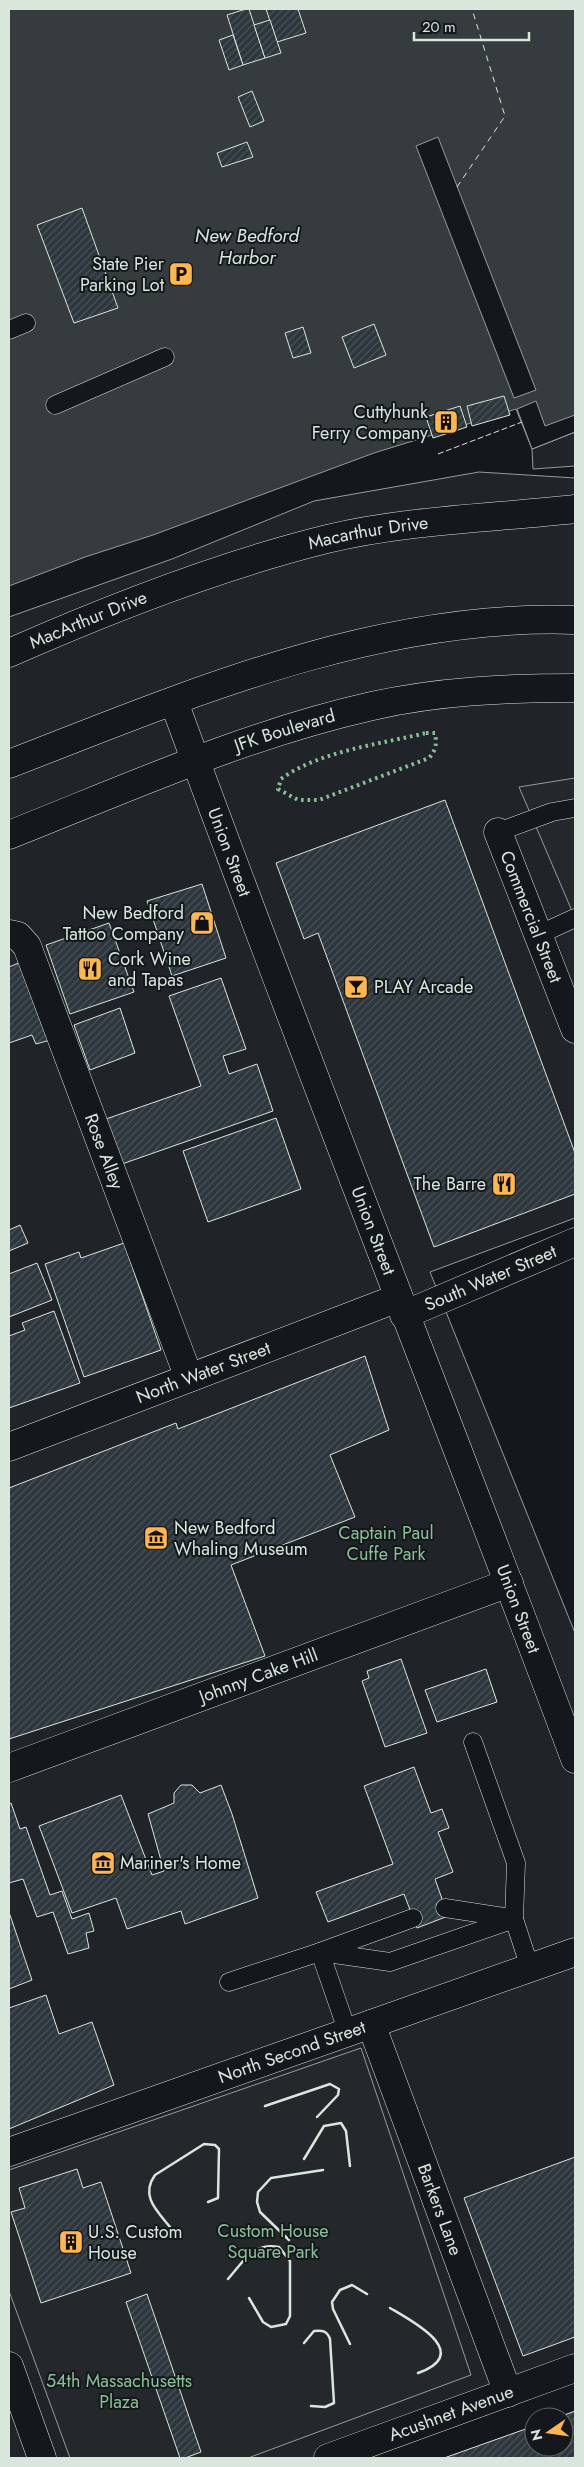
<svg xmlns="http://www.w3.org/2000/svg" width="584" height="2467" viewBox="0 0 584 2467" font-family="Jost,sans-serif">
  <defs>
    <pattern id="building-hatch" width="6" height="6" patternUnits="userSpaceOnUse" patternTransform="scale(1.25)"><rect width="6" height="6" fill="#2c363c"/><path d="M-1 1l2-2M0 6l6-6M5 7l2-2" fill="none" stroke="#4a5358"/></pattern>
  </defs>
  <rect width="100%" height="100%" fill="#14181c"/>
  <g fill="#202428" stroke="#939e99">
    <path d="M575,432v34l-42,3 -1,-20z"/>
    <path d="M479,472l96,6v740l-145,54 145,361v735l-247,90h-319v-1841l163,-58 142,-58z"/>
  </g>
  <g fill="#24282b" stroke="#939e99">
    <path d="M575,778v140l-56,-131z"/>
    <path d="M361,2048l110,327 -223,83h-178l-61,-167v-121z"/>
  </g>
  <path fill="#363b3e" stroke="#939e99" d="M9,9h566v423l-43,17 -16,-40 -142,44 -221,82 -68,22 -76,29z"/>
  <g fill="#14181c" stroke="#939e99">
    <path d="M438,137l98,253 -22,8 -98,-252z"/>
    <path d="M536,401l9,25 30,-11v17l-43,17 -15,-40z"/>
  </g>
  <g fill="none" stroke-linecap="round" stroke-linejoin="round">
    <path stroke="#d8e6dc" stroke-width="1" stroke-dasharray="6 5" stroke-linecap="butt" d="M457,187l48,-71 -33,-107"/>
  </g>
  <g fill="url(#building-hatch)" stroke="#d8e6dc">
    <path d="M246,9h3l16,49 -22,7 -16,-50z"/>
    <path d="M266,9h32l8,24 -29,9z"/>
    <path d="M270,20l11,33 -16,5 -11,-33z"/>
    <path d="M233,35l10,30 -14,5 -10,-30z"/>
    <path d="M252,91l12,30 -14,6 -12,-30z"/>
    <path d="M247,142l6,15 -31,10 -5,-14z"/>
    <path d="M82,208l36,100 -44,15 -37,-98z"/>
    <path d="M374,324l12,31 -32,13 -12,-31z"/>
    <path d="M303,327l8,26 -18,5 -8,-25z"/>
    <path d="M504,396l6,19 -38,11 -5,-20z"/>
    <path d="M460,406l7,21 -34,11 -7,-21z"/>
    <path d="M445,800l130,353v41l-141,53 -116,-314 -14,6 -28,-76z"/>
    <path d="M202,884l24,74 -54,18 -25,-75z"/>
    <path d="M109,923l25,69 -64,22 -24,-69z"/>
    <path d="M21,962l29,78 -14,4 -4,-9 -23,8v-76z"/>
    <path d="M221,978l25,71 -23,7 6,18 28,-10 16,47 -151,53 -16,-45 95,-33 -32,-90z"/>
    <path d="M120,1008l15,45 -45,17 -16,-45z"/>
    <path d="M276,1118l25,71 -93,33 -25,-71z"/>
    <path d="M20,1225l8,18 -19,8v-21z"/>
    <path d="M124,1243l37,107 -77,27 -39,-113 34,-12 2,6z"/>
    <path d="M37,1263l15,37 -43,17v-43z"/>
    <path d="M54,1311l26,72 -71,25v-72l16,-6 -3,-7z"/>
    <path d="M365,1356l24,74 -59,25 25,62 -124,48 34,91 -256,83v-251l167,-65 2,6z"/>
    <path d="M401,1659l26,74 -42,14 -23,-66 7,-3 -2,-7z"/>
    <path d="M486,1669l11,33 -60,20 -12,-32z"/>
    <path d="M414,1767l17,46 11,-4 7,19 -11,4 15,40 -18,7 13,37 -31,12 -13,-34 -76,28 -12,-30 77,-28 -29,-78z"/>
    <path d="M181,1785h11l8,8 21,-8 11,29 26,84 -73,26 -4,-13 -54,18 -11,-31 -44,15 -33,-87 82,-31 31,80 12,-4 -16,-57 26,-11v-10z"/>
    <path d="M11,1803l9,26 6,-2 24,68 12,-4 10,28 17,-6 5,18 -8,2 3,15 -21,6 -15,-42 -16,5 -14,-38 -14,4v-79z"/>
    <path d="M9,1912l23,68 -23,9z"/>
    <path d="M46,1995l13,39 33,-12 22,63 -105,44v-121z"/>
    <path d="M575,2157v180l-52,19 -59,-158z"/>
    <path d="M77,2169l6,19 18,-6 30,91 -90,30 -30,-91 14,-4 -6,-20z"/>
    <path d="M147,2294l54,158 -16,6h-5l-54,-156z"/>
    <path d="M575,2411v47h-131l90,-32v21h30v-30h-5z"/>
  </g>
  <g fill="none" stroke-linecap="round" stroke-linejoin="round">
    <defs>
      <g id="lane">
        <path d="M9,330l17,-7"/>
        <path d="M55,405l110,-48"/>
        <path d="M498,832l54,-20 23,-4"/>
        <path d="M538,935l37,-17"/>
        <path d="M473,1742l43,121 -2,56 16,49"/>
        <path d="M445,1908l66,10"/>
        <path d="M229,1982l91,-30 70,10 124,-43"/>
        <path d="M348,2033l-28,-81 93,-34"/>
      </g>
      <g id="street">
        <path id="s1" d="M498,832l77,197"/>
        <path id="s2" d="M9,934l9,2 9,10 162,432"/>
        <path id="s3" d="M9,1768l500,-185"/>
        <path id="s4" d="M371,2024l137,369"/>
        <path id="s5" d="M9,2152l566,-200"/>
      </g>
      <g id="secondary">
        <path id="s6" d="M9,653c102,-45 209,-87 318,-114 80,-19 166,-21 248,-30"/>
        <path id="s7" d="M174,702c129,354 269,704 401,1057"/>
        <path id="s8" d="M404,1315l171,-73"/>
        <path id="s9" d="M9,1447l389,-149"/>
        <path d="M9,2366l33,92"/>
        <path id="s10" d="M328,2458l247,-90"/>
      </g>
      <g id="primary">
        <path d="M9,764c180,-70 369,-151 566,-144"/>
        <path id="s11" d="M9,835c119,-47 238,-101 363,-129 66,-15 136,-18 203,-18"/>
      </g>
    </defs>
    <use href="#lane" stroke="#d8e6dc" stroke-width="19"/>
    <use href="#street" stroke="#d8e6dc" stroke-width="29"/>
    <use href="#secondary" stroke="#d8e6dc" stroke-width="29"/>
    <use href="#primary" stroke="#d8e6dc" stroke-width="29"/>
    <use href="#lane" stroke="#14181c" stroke-width="18"/>
    <use href="#street" stroke="#14181c" stroke-width="28"/>
    <use href="#secondary" stroke="#14181c" stroke-width="28"/>
    <use href="#primary" stroke="#14181c" stroke-width="28"/>
    <path stroke="#8ac095" stroke-width="4" stroke-dasharray="2.5 4" stroke-linecap="butt" d="M426,733h9c2,11 1,17 -6,25l-110,42h-21l-20,-11 3,-10c38,-28 100,-35 145,-46z"/>
    <path stroke="#d8e6dc" stroke-width="1" stroke-dasharray="6 2.5" stroke-linecap="butt" d="M438,454l84,-32"/>
    <g stroke="#d8e6dc" stroke-width="2.5">
      <path d="M265,2106l65,-22 9,5 -1,6 -21,22"/>
      <path d="M304,2159l20,-33 17,-3 5,8 4,35"/>
      <path d="M170,2227c-13,-16 -30,-31 -15,-52l49,-31 11,1 4,4 -1,49 -10,4"/>
      <path d="M289,2240l-29,-28 -3,-10 1,-10 13,-14 52,-8"/>
      <path d="M228,2279c16,-18 25,-37 51,-32l11,14v55l-4,8 -15,3 -8,-5 -14,-24"/>
      <path d="M390,2308c22,13 84,45 28,65"/>
      <path d="M304,2343l10,-12c9,-1 13,0 16,8l4,64 -9,4 -14,-1"/>
      <path d="M350,2344l-17,-35 -1,-7 8,-12 12,-5 15,9"/>
    </g>
  </g>
  <defs>
    <symbol id="parking-square" viewBox="-11 -11 22 22"><rect x="-9" y="-9" width="18" height="18" rx="4" fill="#ffb74d" stroke="#14181c"/><path d="M-3.5-5.5H1a3.5 3.5 0 0 1 0 7H-1V5.5H-3.5ZM-1-3.4V-.6H.8a1.4 1.4 0 0 0 0-2.8Z" fill="#111"/></symbol>
    <symbol id="building-square" viewBox="-11 -11 22 22"><rect x="-9" y="-9" width="18" height="18" rx="4" fill="#ffb74d" stroke="#14181c"/><path d="M-4-6H4V6H1V3H-1V6H-4ZM-2.5-4.3h1.7v1.8h-1.7ZM.8-4.3h1.7v1.8H.8ZM-2.5-1h1.7V.8h-1.7ZM.8-1h1.7V.8H.8Z" fill="#111"/></symbol>
    <symbol id="shop-square" viewBox="-11 -11 22 22"><rect x="-9" y="-9" width="18" height="18" rx="4" fill="#ffb74d" stroke="#14181c"/><path d="M-5-2.5h2.3a2.7 3.5 0 0 1 5.4 0H5L5.5 6h-11ZM-1.5-2.5h3a1.5 2.3 0 0 0-3 0Z" fill="#111"/></symbol>
    <symbol id="restaurant-square" viewBox="-11 -11 22 22"><rect x="-9" y="-9" width="18" height="18" rx="4" fill="#ffb74d" stroke="#14181c"/><path d="M-5-6h1v4h1v-4h1v4h1v-4h1v5L-1.5 .5V6h-2V.5L-5-1ZM5-6V6H3V1.5H1.5Q1.5-4 5-6Z" fill="#111"/></symbol>
    <symbol id="bar-square" viewBox="-11 -11 22 22"><rect x="-9" y="-9" width="18" height="18" rx="4" fill="#ffb74d" stroke="#14181c"/><path d="M-6-5H6L.8 .8V4.5H3.5V6h-7V4.5H-.8V.8Z" fill="#111"/></symbol>
    <symbol id="museum-square" viewBox="-11 -11 22 22"><rect x="-9" y="-9" width="18" height="18" rx="4" fill="#ffb74d" stroke="#14181c"/><path d="M0-6L6-3V-2H-6V-3ZM-5-1h2V3h-2ZM-1-1h2V3h-2ZM3-1h2V3H3ZM-6 4H6V6H-6Z" fill="#111"/></symbol>
  </defs>
  <g fill-rule="evenodd">
    <use href="#parking-square" x="167" y="260" width="28" height="28"/>
    <use href="#building-square" x="432" y="408" width="28" height="28"/>
    <use href="#shop-square" x="188" y="909" width="28" height="28"/>
    <use href="#restaurant-square" x="76" y="955" width="28" height="28"/>
    <use href="#bar-square" x="342" y="973" width="28" height="28"/>
    <use href="#restaurant-square" x="490" y="1170" width="28" height="28"/>
    <use href="#museum-square" x="142" y="1524" width="28" height="28"/>
    <use href="#museum-square" x="89" y="1849" width="28" height="28"/>
    <use href="#building-square" x="57" y="2228" width="28" height="28"/>
  </g>
  <g text-anchor="middle" stroke-width="4" stroke-linejoin="round" paint-order="stroke">
    <g font-size="18" fill="#d8e6dc" stroke="#14181c" text-anchor="start">
      <text x="164" y="270" text-anchor="end">State Pier<tspan x="164" dy="21">Parking Lot</tspan></text>
      <text x="428" y="418" text-anchor="end">Cuttyhunk<tspan x="428" dy="21">Ferry Company</tspan></text>
      <text x="184" y="919" text-anchor="end">New Bedford<tspan x="184" dy="21">Tattoo Company</tspan></text>
      <text x="108" y="965">Cork Wine<tspan x="108" dy="21">and Tapas</tspan></text>
      <text x="374" y="993">PLAY Arcade</text>
      <text x="486" y="1190" text-anchor="end">The Barre</text>
      <text x="174" y="1534">New Bedford<tspan x="174" dy="21">Whaling Museum</tspan></text>
      <text x="120" y="1869">Mariner's Home</text>
      <text x="88" y="2238">U.S. Custom<tspan x="88" dy="21">House</tspan></text>
    </g>
    <g font-size="18" fill="#d8e6dc" stroke="#14181c">
      <text dy="6" stroke="none"><textPath href="#s6" startOffset="380">Macarthur Drive</textPath></text>
      <text dy="6" stroke="none"><textPath href="#s6" startOffset="86">MacArthur Drive</textPath></text>
      <text dy="6" stroke="none"><textPath href="#s11" startOffset="295">JFK Boulevard</textPath></text>
      <text dy="6" stroke="none"><textPath href="#s7" startOffset="160">Union Street</textPath></text>
      <text dy="6" stroke="none"><textPath href="#s1" startOffset="91">Commercial Street</textPath></text>
      <text dy="6" stroke="none"><textPath href="#s2" startOffset="242">Rose Alley</textPath></text>
      <text dy="6" stroke="none"><textPath href="#s7" startOffset="565">Union Street</textPath></text>
      <text dy="6" stroke="none"><textPath href="#s8" startOffset="94">South Water Street</textPath></text>
      <text dy="6" stroke="none"><textPath href="#s9" startOffset="208">North Water Street</textPath></text>
      <text dy="6" stroke="none"><textPath href="#s7" startOffset="970">Union Street</textPath></text>
      <text dy="6" stroke="none"><textPath href="#s3" startOffset="266">Johnny Cake Hill</textPath></text>
      <text dy="6" stroke="none"><textPath href="#s5" startOffset="300">North Second Street</textPath></text>
      <text dy="6" stroke="none"><textPath href="#s4" startOffset="198">Barkers Lane</textPath></text>
      <text dy="6" stroke="none"><textPath href="#s10" startOffset="131">Acushnet Avenue</textPath></text>
    </g>
    <g font-size="18" fill="#8ac095" stroke="#14181c">
      <text x="386" y="1539">Captain Paul<tspan x="386" dy="21">Cuffe Park</tspan></text>
      <text x="273" y="2237">Custom House<tspan x="273" dy="21">Square Park</tspan></text>
      <text x="119" y="2387">54th Massachusetts<tspan x="119" dy="21">Plaza</tspan></text>
    </g>
    <g font-size="19" font-style="italic" fill="#d8e6dc" stroke="#14181c">
      <text x="247" y="242">New Bedford<tspan x="247" dy="22">Harbor</tspan></text>
    </g>
  </g>
  <rect width="584" height="2467" fill="none" stroke="#d8e6dc" stroke-width="20"/>
  <g transform="translate(549 2432) rotate(257)"><circle r="24" fill="#14181c" stroke="#626a69"/>
  <path d="M0-4L9 19L0 12L-9 19Z" fill="#ffb74d"/>
  <text y="-8" font-size="14" font-weight="bold" text-anchor="middle" fill="#d8e6dc">N</text>
  </g>
  <path d="M414 32v8h115v-8" fill="none" stroke="#d8e6dc" stroke-width="2.5"/>
  <text x="422" y="32" font-size="15" fill="#d8e6dc" stroke="#14181c" stroke-width="4" paint-order="stroke">20 m</text>
</svg>
